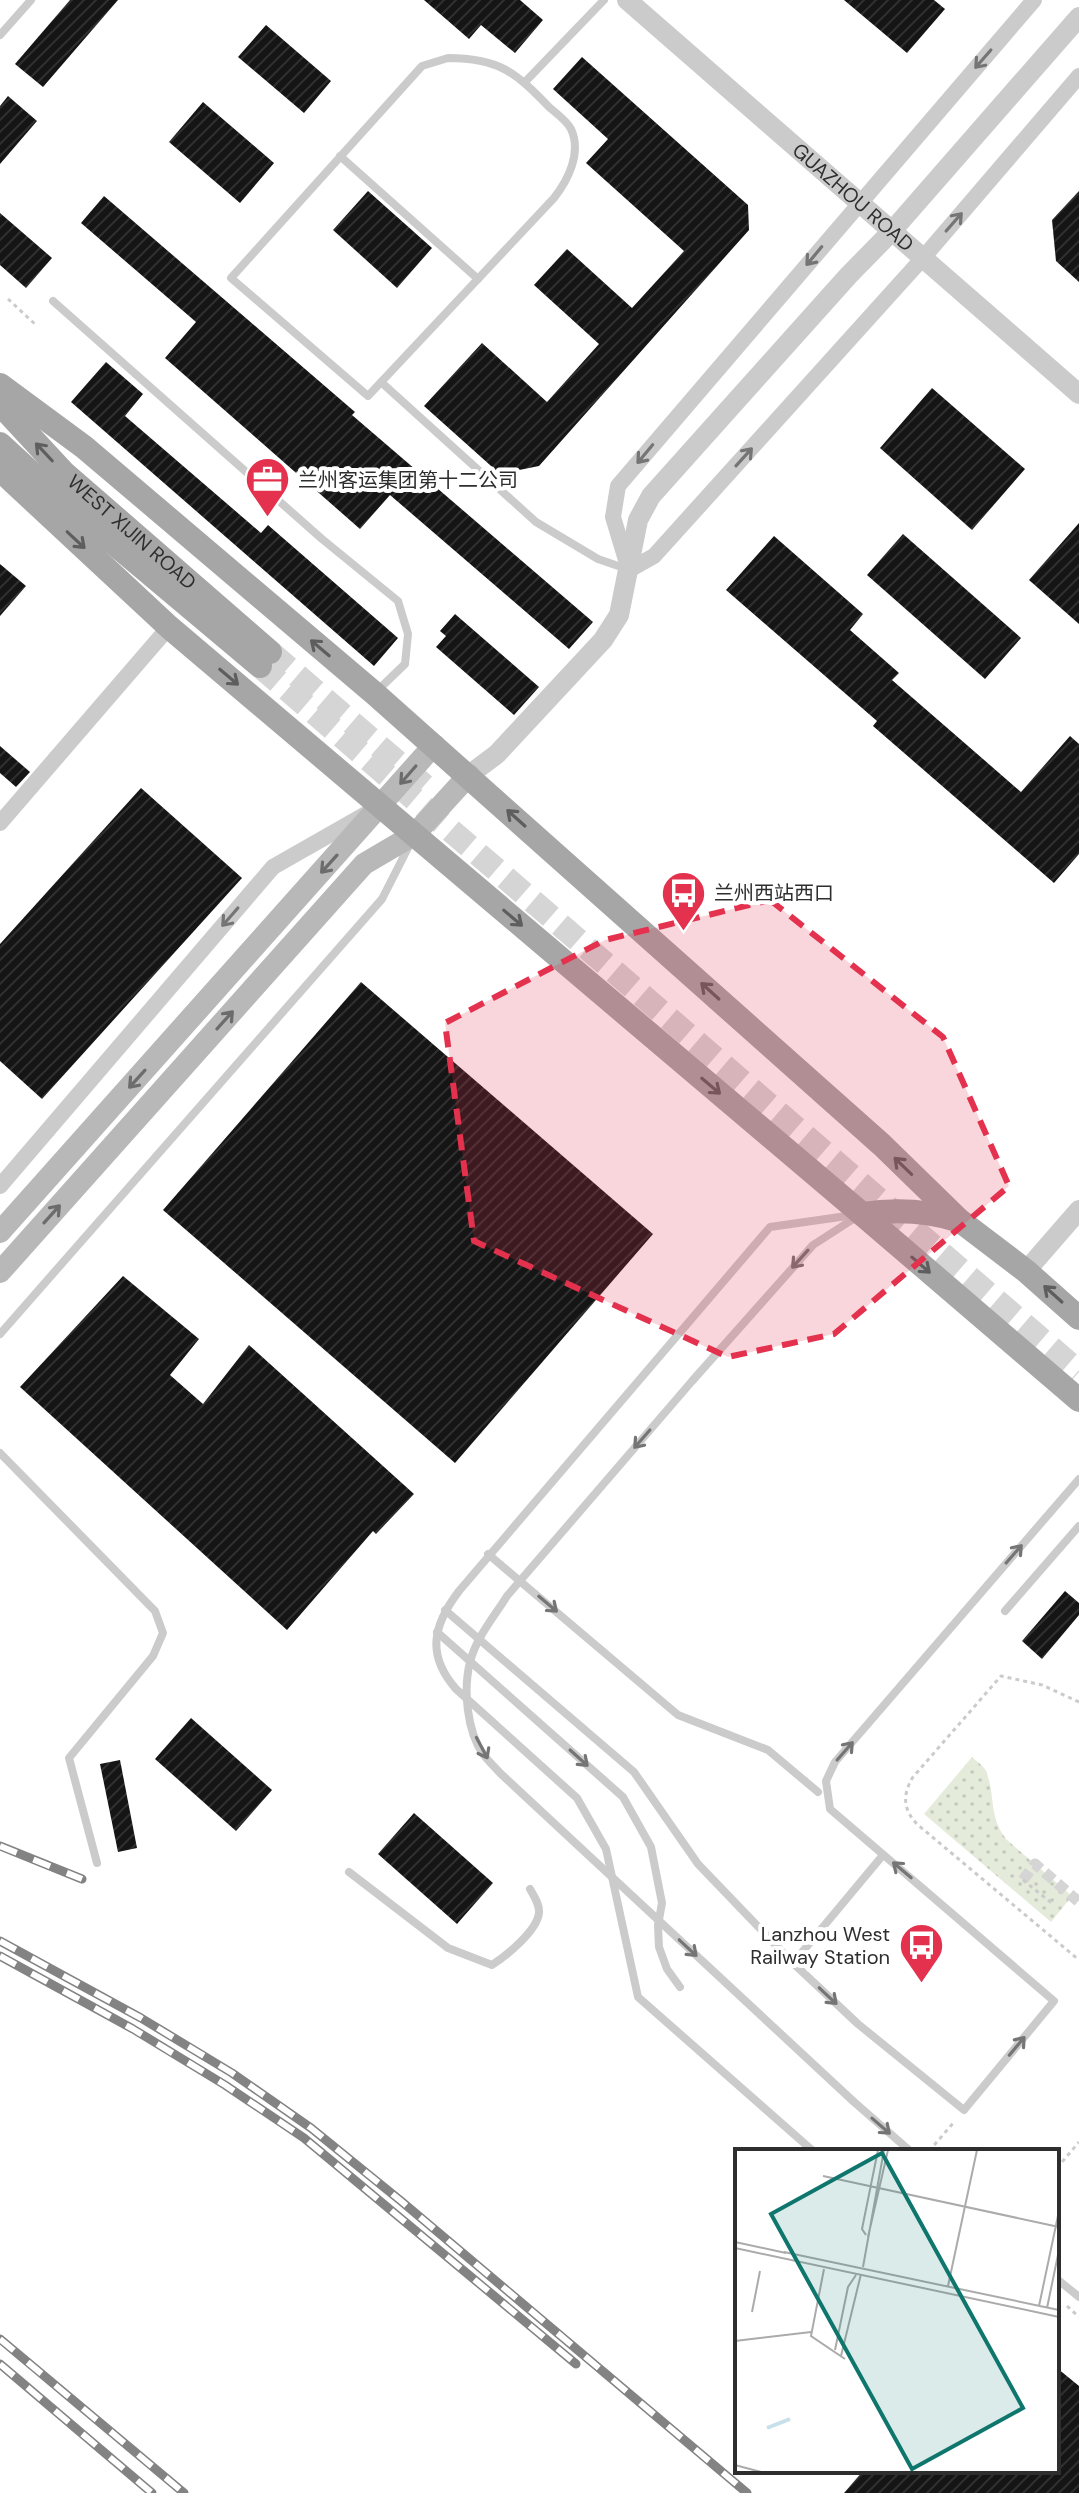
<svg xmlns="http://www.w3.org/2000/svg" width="1079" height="2493" viewBox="0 0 1079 2493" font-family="'DM Sans','Noto Sans SC',sans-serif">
  <defs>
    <pattern id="grass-dots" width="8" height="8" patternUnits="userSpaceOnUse" patternTransform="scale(2)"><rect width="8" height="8" fill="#e5ebdb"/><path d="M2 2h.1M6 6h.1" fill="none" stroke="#c5cabc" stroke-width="1.8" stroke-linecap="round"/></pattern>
    <pattern id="building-hatch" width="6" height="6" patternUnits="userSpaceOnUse" patternTransform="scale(2)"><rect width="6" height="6" fill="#151515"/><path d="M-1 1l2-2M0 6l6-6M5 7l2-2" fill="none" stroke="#2f2f2f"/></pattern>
  </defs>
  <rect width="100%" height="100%" fill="#fff"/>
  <path fill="url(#grass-dots)" d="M972,1757c5,5 12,9 14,14 10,25 2,46 21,69l65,56 -21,26 -127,-108z"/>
  <g fill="url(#building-hatch)">
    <path d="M70,0h48l-75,87 -28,-23z"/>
    <path d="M424,0h96l23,20 -28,33 -34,-28 -12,14z"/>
    <path d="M844,0h90l11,9 -38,44z"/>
    <path d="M266,25l65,56 -27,32 -66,-56z"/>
    <path d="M582,57l166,148 1,25 -210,236 -39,8 -76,-68 58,-63 65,59 52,-58 -65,-59 33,-36 65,59 52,-57 -98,-88 22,-24 -55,-50z"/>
    <path d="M8,96l29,25 -37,43v-58z"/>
    <path d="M203,102l71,61 -34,40 -71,-61z"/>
    <path d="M368,191l64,57 -35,40 -64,-58z"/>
    <path d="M1079,191v91l-23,-21 -4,-41z"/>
    <path d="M104,196l251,216 -3,3 241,207 -24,27 -179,-154 -30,34 -195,-171 31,-36 -115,-99z"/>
    <path d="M0,213l52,45 -26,30 -26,-23z"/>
    <path d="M106,362l37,32 -18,22 136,117 7,-8 130,113 -24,28 -303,-264z"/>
    <path d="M932,388l93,81 -53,61 -92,-82z"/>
    <path d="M1079,523v101l-50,-44z"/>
    <path d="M903,534l118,104 -36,41 -118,-104z"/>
    <path d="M774,536l89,78 -13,16 49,43 -7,7 129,112 49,-56 9,8v110l-25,29 -181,-157 4,-5 -151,-131z"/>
    <path d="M0,564l26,22 -26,30z"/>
    <path d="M455,614l84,73 -25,28 -78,-68 10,-11 -6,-5z"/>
    <path d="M0,746l30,26 -14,15 -16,-14z"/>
    <path d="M141,788l101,90 -200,221 -42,-38v-117z"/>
    <path d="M361,982l292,252 -198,229 -292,-253z"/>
    <path d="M123,1276l76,63 -29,36 33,29 46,-59 165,149 -38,40 -3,-3 -86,99 -267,-243z"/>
    <path d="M1065,1591l14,12v12l-37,44 -20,-18z"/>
    <path d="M191,1718l81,72 -36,41 -81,-72z"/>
    <path d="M120,1760l17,88 -19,4 -18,-88z"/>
    <path d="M414,1813l79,70 -36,41 -79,-70z"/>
    <path d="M1057,2368l22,18v107h-235l19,-22h194z"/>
  </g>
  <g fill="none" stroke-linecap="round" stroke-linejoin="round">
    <path stroke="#d5d5d5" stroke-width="11" stroke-dasharray="11 5.5" stroke-linecap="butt" d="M1023,1880l12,-16 44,38"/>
    <g stroke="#d5d5d5" stroke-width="24" stroke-dasharray="24 12" stroke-linecap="butt">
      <path d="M270,652l156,135"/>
      <path d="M260,666l819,706"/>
    </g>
    <g stroke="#cbcbcb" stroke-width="3" stroke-dasharray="4 4" stroke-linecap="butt">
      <path d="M8,299l28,26"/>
      <path d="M1079,1702l-37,-17 -41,-9 -88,101c-11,18 -10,33 5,48l161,135"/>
      <path d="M1023,1880l30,24"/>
      <path d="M929,2151l26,-30"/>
      <path d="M1057,2168l22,-26"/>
      <path d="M1067,2306l12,11"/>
    </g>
    <g stroke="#cbcbcb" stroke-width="8">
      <path d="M0,35l31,-35"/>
      <path d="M448,58c51,0 67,14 101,49 7,6 18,14 22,22 11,24 -3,51 -17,69l-186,198 -137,-118 191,-212z"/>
      <path d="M525,82l79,-82"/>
      <path d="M340,156l138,123"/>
      <path d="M53,301l269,238 76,62 10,33 -3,30 -27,26"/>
      <path d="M381,382l155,140 62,37 29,10"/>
      <path d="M0,1334l382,-435 27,-53"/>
      <path d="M693,1380l120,-135 45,-29"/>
      <path d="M0,1453l155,158 8,22 -10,23 -84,102 28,105"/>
      <path d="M488,1554l190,161 90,35 50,42"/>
      <path d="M445,1610l189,162 64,92 95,99"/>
      <path d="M1005,1611l74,-85"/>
      <path d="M437,1632l186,165 28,50 11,56 -4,22 1,22 8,22 13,18"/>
      <path d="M883,1855l-90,108 65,61 106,86 90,-109 -224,-192 -4,-28 9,-19 244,-283"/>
      <path d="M349,1872l99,76 44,17c14,-9 45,-34 47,-52 1,-8 -5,-17 -9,-24"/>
      <path d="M853,2101l57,50"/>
      <path d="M813,2151l-175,-154 -32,-148 -29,-51 -121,-109c-30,-34 -23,-64 3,-98l311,-364 84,-12"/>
      <path d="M1057,2279l22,18"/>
    </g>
    <g stroke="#cbcbcb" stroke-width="16">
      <path d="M1034,0l-416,486 -5,31 16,53 25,-14 269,-298 156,-182"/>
      <path d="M0,823l169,-196"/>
      <path d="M0,1186l273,-319 93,-53"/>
    </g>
    <g stroke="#cbcbcb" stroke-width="20">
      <path id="s1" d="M627,0l452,394"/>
      <path d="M469,775l28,-21 106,-114 16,-25 19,-95 13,-24 197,-220 44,-45 187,-214"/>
      <path d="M1026,1271l53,-61"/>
    </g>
    <g stroke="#b8b8b8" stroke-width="22">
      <path d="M0,1232l434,-487"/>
      <path d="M0,1272l364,-408 51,-30 54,-59"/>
    </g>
    <g stroke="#a6a6a6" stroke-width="24">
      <path d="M0,385l84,62 290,246 508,452 77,75 67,51 53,47"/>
      <path id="s2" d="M0,404l63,68 207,180"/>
      <path d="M0,444l48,44 212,178"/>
      <path d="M0,467l10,12 159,148 693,587 217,186"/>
      <path d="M862,1214c33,-5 63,-4 95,6"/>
    </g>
    <defs>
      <g id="rail">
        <path d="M0,1846l82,33"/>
        <path d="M0,1941l141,77 91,55 79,55 90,73 346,292"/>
        <path d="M0,1956l133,73 92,56 79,53 272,226"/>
        <path d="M0,2339l184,154"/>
        <path d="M0,2364l152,129"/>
      </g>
    </defs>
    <use href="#rail" stroke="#838383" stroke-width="9"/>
    <use href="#rail" stroke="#fff" stroke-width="6" stroke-dasharray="18" stroke-linecap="butt"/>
    <path stroke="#cbcbcb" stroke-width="8" d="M693,1380l-186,216c-13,21 -31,42 -37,66 -7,28 -3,69 13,92 5,7 12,13 17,19l353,328"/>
  </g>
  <defs><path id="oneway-shaft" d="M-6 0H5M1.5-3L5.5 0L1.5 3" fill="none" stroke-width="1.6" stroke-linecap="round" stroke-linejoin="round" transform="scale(2)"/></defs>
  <g stroke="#757575">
    <use href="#oneway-shaft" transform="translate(983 59) rotate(131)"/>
    <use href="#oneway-shaft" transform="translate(954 222) rotate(-49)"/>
    <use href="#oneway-shaft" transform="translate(814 256) rotate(130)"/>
    <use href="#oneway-shaft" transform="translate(645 454) rotate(130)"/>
    <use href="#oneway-shaft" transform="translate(744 457) rotate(-48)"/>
    <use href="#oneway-shaft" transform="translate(230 917) rotate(131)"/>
    <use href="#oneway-shaft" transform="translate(800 1259) rotate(132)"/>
    <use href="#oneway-shaft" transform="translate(642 1439) rotate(131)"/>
    <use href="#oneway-shaft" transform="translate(1014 1554) rotate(-49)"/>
    <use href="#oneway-shaft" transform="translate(548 1604) rotate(40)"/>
    <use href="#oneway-shaft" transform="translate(482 1748) rotate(62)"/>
    <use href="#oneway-shaft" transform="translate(845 1751) rotate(-49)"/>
    <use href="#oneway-shaft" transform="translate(579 1758) rotate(42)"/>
    <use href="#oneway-shaft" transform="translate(902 1870) rotate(-140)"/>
    <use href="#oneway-shaft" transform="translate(688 1948) rotate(43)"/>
    <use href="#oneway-shaft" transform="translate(828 1996) rotate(43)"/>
    <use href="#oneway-shaft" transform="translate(1017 2046) rotate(-50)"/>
    <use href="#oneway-shaft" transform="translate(881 2126) rotate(41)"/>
  </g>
  <g stroke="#5e5e5e">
    <use href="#oneway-shaft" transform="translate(44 452) rotate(-133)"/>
    <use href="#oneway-shaft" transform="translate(76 540) rotate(43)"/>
    <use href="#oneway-shaft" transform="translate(320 648) rotate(-140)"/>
    <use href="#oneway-shaft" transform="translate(229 677) rotate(40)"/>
    <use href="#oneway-shaft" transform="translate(516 818) rotate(-138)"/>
    <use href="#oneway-shaft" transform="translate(513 918) rotate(40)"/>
    <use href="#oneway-shaft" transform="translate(710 991) rotate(-138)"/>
    <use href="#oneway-shaft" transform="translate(711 1086) rotate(40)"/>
    <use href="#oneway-shaft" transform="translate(903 1166) rotate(-136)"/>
    <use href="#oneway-shaft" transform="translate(921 1265) rotate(41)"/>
    <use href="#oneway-shaft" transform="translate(1053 1294) rotate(-138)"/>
  </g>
  <g stroke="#6c6c6c">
    <use href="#oneway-shaft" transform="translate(408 775) rotate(131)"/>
    <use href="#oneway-shaft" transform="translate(329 864) rotate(132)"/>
    <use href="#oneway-shaft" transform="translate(225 1020) rotate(-48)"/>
    <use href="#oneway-shaft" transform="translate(137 1079) rotate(132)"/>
    <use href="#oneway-shaft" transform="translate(52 1214) rotate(-48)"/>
  </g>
  <path fill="#e3314e" fill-opacity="0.2" stroke="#e3314e" stroke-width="6" stroke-dasharray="16 10" stroke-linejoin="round" d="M770,900l173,137 66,149 -175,148 -106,23 -254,-116 -29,-218 160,-83z"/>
  <defs>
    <symbol id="office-pin" viewBox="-11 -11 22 30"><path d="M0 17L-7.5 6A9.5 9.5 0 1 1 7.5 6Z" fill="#e3314e" stroke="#fff"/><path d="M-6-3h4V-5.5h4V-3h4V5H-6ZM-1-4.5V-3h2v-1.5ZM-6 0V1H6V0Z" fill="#fff"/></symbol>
    <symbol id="bus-pin" viewBox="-11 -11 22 30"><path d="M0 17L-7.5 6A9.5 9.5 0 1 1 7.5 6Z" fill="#e3314e" stroke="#fff"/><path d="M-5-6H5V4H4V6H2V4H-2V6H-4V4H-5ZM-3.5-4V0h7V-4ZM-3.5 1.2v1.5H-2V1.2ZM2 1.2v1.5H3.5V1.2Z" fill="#fff"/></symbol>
  </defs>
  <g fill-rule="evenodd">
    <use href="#office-pin" x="242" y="454" width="51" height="69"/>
    <use href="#bus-pin" x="658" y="868" width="51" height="69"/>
    <use href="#bus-pin" x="896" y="1920" width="51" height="69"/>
  </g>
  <g text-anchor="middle" stroke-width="8" stroke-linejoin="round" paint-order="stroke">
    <g font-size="20" fill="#2e2e2e" stroke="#fff">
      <text dy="7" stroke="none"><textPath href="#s1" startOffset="300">GUAZHOU ROAD</textPath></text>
      <text dy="7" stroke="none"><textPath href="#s2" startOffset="184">WEST XIJIN ROAD</textPath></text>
    </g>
    <g font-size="20" fill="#2e2e2e" stroke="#fff" text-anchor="start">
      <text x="298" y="487">兰州客运集团第十二公司</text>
      <text x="714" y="900">兰州西站西口</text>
      <text x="890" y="1941" text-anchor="end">Lanzhou West<tspan x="890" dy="23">Railway Station</tspan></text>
    </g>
  </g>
  <g transform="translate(735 2149)">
    <rect width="324" height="324" fill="#fff"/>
    <path fill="none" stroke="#c7e0eb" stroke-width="4" d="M32,279l23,-9"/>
    <path fill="none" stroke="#ababab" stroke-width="2" d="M88,27l236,51M131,86l-4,-6 16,-79M133,88l20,-87M0,93l51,11M0,99l324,69M49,103l275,58M128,118l21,-117M89,120l-13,67 34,23M213,137l29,-136M304,157l20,-95M312,159l12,-58M17,163l8,-41M0,192l76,-9M100,201l13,-63 8,-12M106,207l20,-82M0,316l26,7"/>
    <path fill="#0f766e" fill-opacity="0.15" stroke="#0f766e" stroke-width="4" d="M147,4l141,255 -111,61 -141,-255z"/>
    <rect width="324" height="324" fill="none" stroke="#2e2e2e" stroke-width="4"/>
  </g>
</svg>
